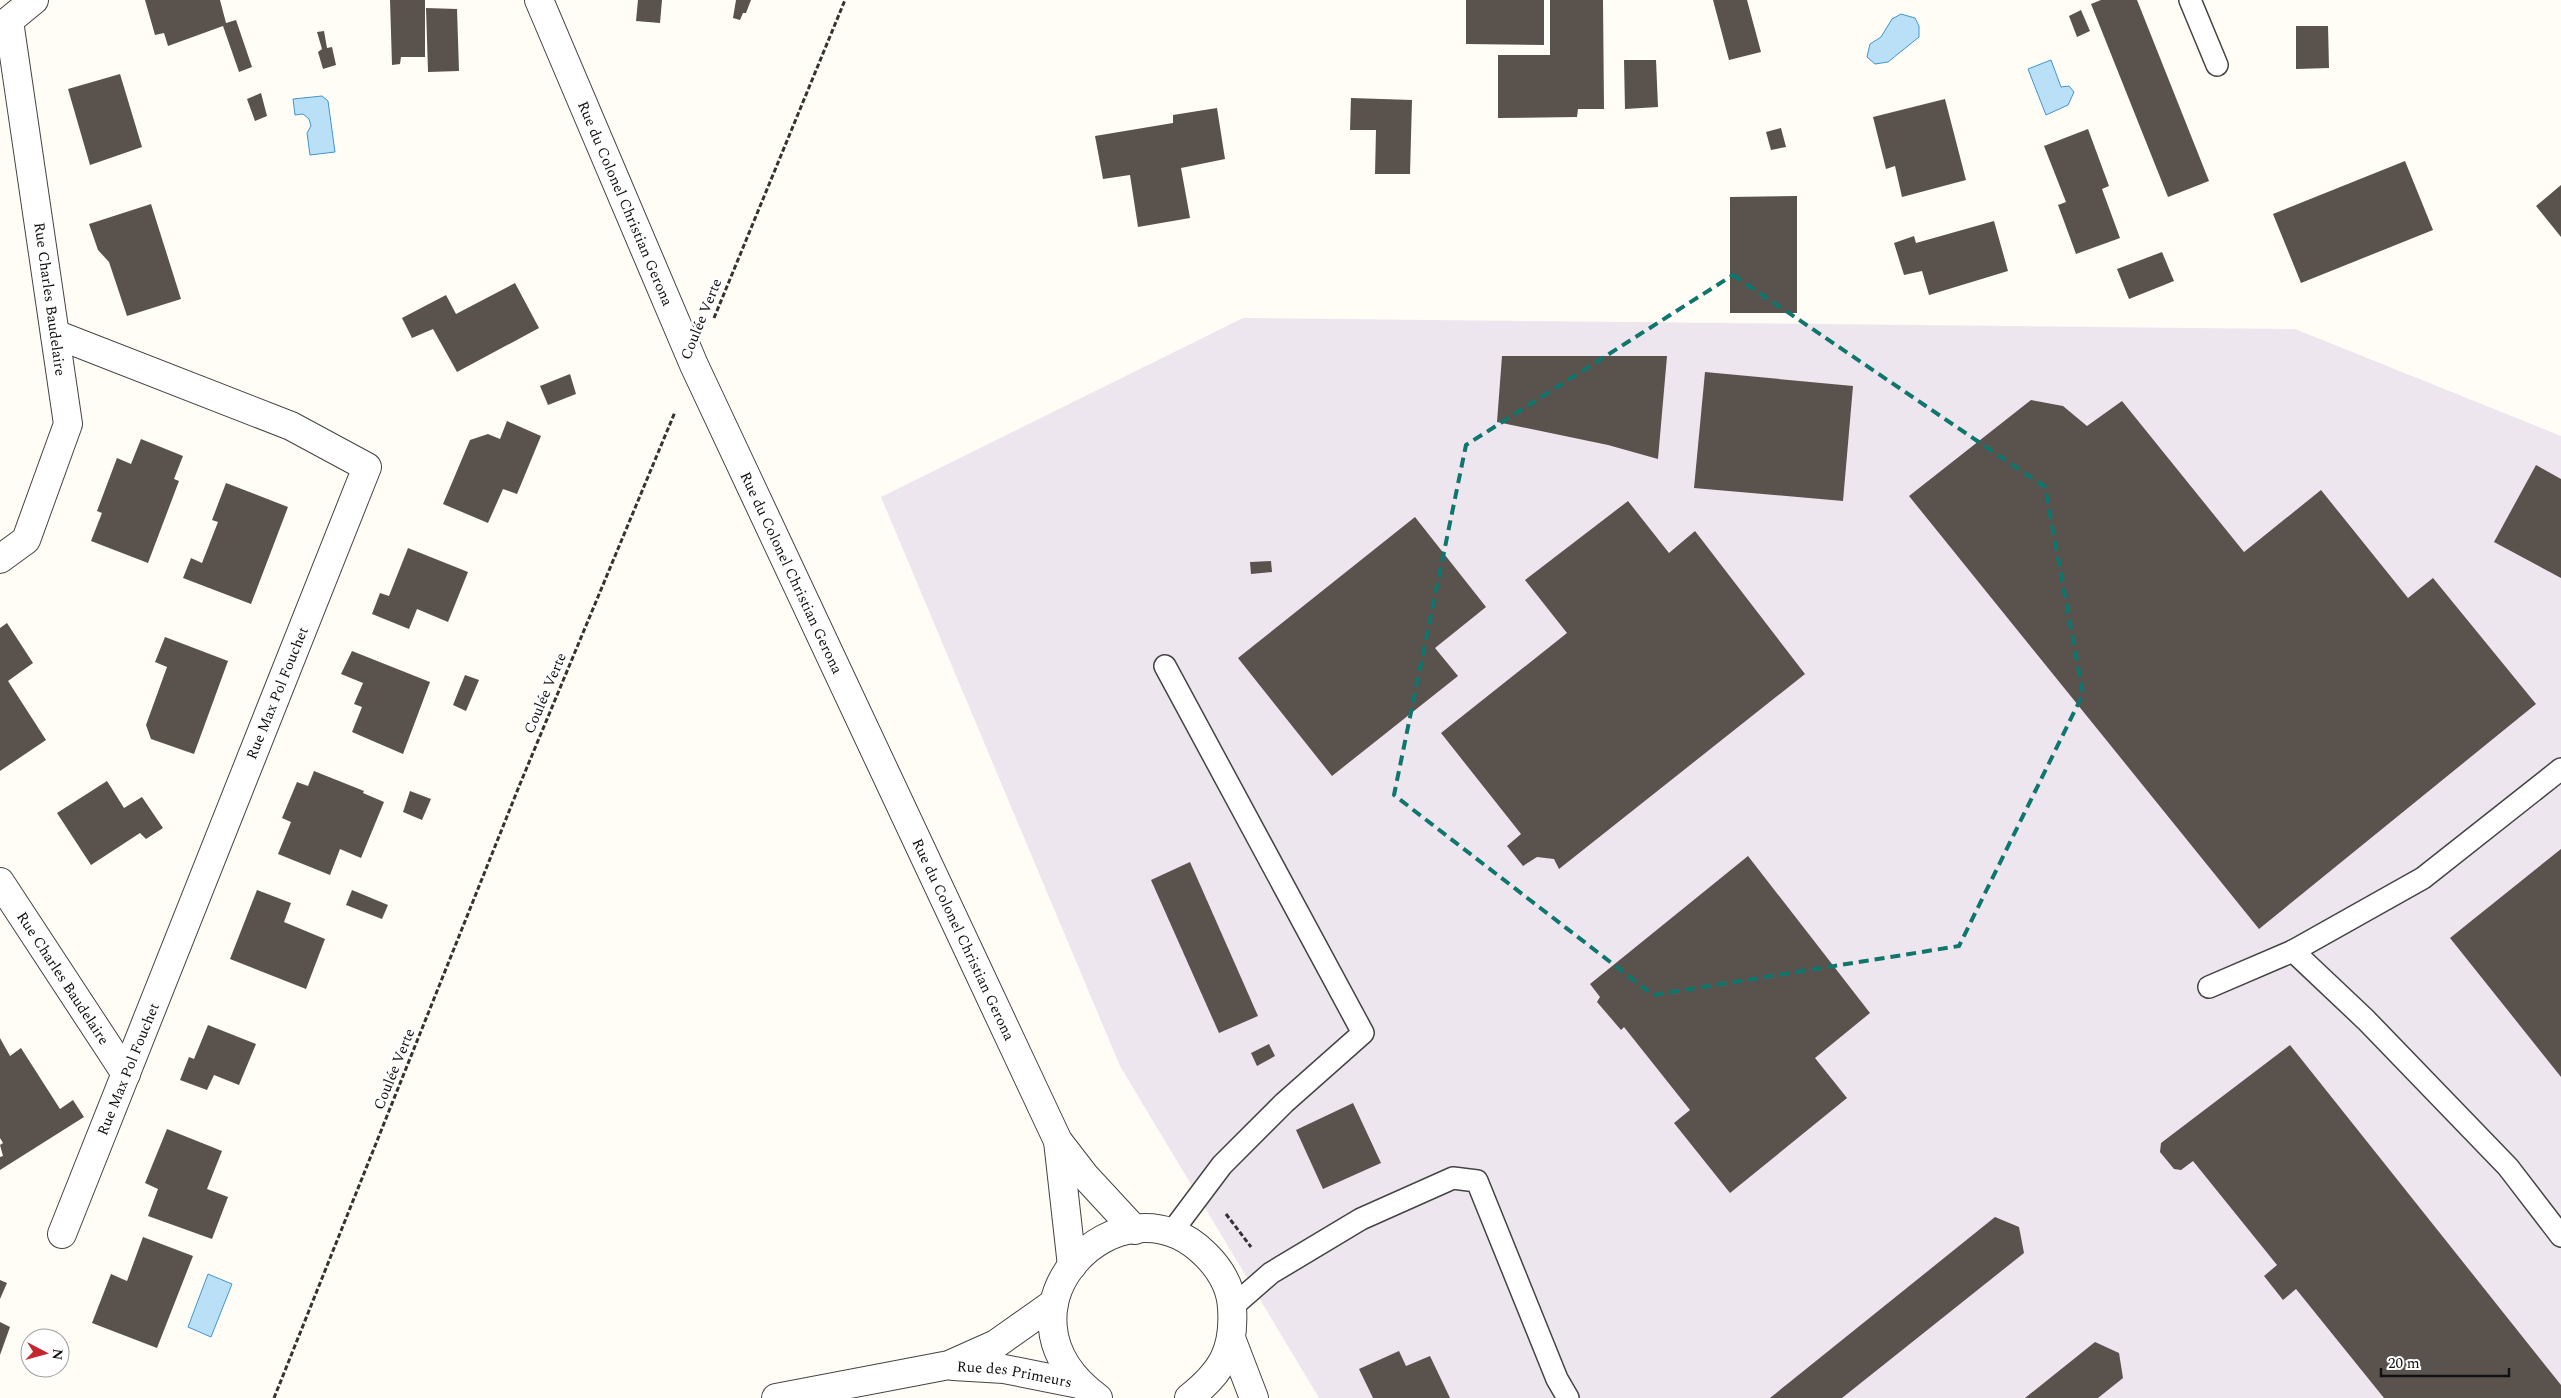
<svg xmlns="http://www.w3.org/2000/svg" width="2561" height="1398" viewBox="0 0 2561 1398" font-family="Spectral,serif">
  <rect width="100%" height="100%" fill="#fffdf5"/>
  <path fill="#eee6ef" d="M1243,318l1052,11 266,107v962h-1242l-199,-332 -239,-569z"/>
  <g fill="#b9e0f7" stroke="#3f96cf">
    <path d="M1901,14l14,4 4,8v11l-31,25 -13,2 -8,-7 3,-13 11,-7 11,-18z"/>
    <path d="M2051,60l10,27 8,-1 5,6 -6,13 -22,10 -18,-46z"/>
    <path d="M322,96l6,5 7,51 -25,3 -3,-22 4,-7 -2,-7 -6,-5 -8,1 -2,-16z"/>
    <path d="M208,1274l24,10 -21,53 -23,-10z"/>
  </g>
  <g fill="#5a524d">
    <path d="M145,0h75l6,23 10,-3 16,47 -13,5 -16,-46 -55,20 -4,-13 -9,2z"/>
    <path d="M390,0h35v57h-24l-1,7 -8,1z"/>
    <path d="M638,0h24l-2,23 -24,-2z"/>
    <path d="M736,0h15l-5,13h-3l-3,7 -7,-2z"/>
    <path d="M1466,0h78v45l-78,-1z"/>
    <path d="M1550,0h53l1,109h-26l-1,8 -79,1v-63h52z"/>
    <path d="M1713,0h34l14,52 -32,8z"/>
    <path d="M2101,0h36l72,181 -41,16 -77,-193z"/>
    <path d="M426,8l31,1 2,62 -31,1z"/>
    <path d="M2081,10l9,21 -13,6 -8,-21z"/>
    <path d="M2296,26h32l1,42 -33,1z"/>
    <path d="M324,31l3,17 5,-1 4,18 -13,4 -5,-17 4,-3 -5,-17z"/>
    <path d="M1624,60h32l2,47 -33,2z"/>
    <path d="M120,74l22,73 -52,18 -22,-76z"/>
    <path d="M261,93l6,23 -12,5 -8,-22z"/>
    <path d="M1351,98l61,2 -2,74h-35l1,-44h-26z"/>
    <path d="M1945,99l21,81 -64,17 -7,-31 -9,3 -13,-52z"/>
    <path d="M1217,108l8,51 -44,9 9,50 -52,9 -8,-52 -27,4 -8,-43 78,-13v-8z"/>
    <path d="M1781,128l5,19 -15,3 -5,-18z"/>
    <path d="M2088,129l21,57 -7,3 18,49 -44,16 -18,-49 8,-3 -22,-56z"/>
    <path d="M2405,161l28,69 -132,53 -28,-69z"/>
    <path d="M2561,185v52l-25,-31z"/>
    <path d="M1797,196v117h-67v-116z"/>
    <path d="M151,204l30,95 -54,17 -18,-54 -11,-12 -9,-26z"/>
    <path d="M1994,221l14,50 -79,24 -7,-24 -18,4 -10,-32 20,-7 2,7z"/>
    <path d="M2162,252l12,29 -45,18 -12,-30z"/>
    <path d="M515,283l24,45 -82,44 -24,-43 -21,9 -10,-20 44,-23 10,19z"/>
    <path d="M1502,356h165l-9,103 -50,-14 -111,-23z"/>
    <path d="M1705,372l148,14 -10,115 -149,-13z"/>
    <path d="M570,374l6,20 -28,11 -8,-19z"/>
    <path d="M2031,400l32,6 24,20 35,-25 122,151 77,-62 87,108 25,-20 103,126 -277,225 -350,-433z"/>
    <path d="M507,421l34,15 -24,58 -14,-5 -15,34 -45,-19 27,-64 18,-6 12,5z"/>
    <path d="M141,439l42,17 -9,23 5,2 -31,82 -57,-22 11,-28 -5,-2 20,-53 14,6z"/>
    <path d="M2536,465l25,14v99l-67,-36z"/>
    <path d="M226,483l62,24 -37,97 -68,-26 8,-20 11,5 16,-41 -6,-2z"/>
    <path d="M1628,501l41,52 26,-22 110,143 -246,195 -5,-10 -17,-2 -14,9 -16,-20 14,-12 -80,-101 126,-100 -42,-53z"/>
    <path d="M1415,517l71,90 -51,41 23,28 -126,100 -94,-118z"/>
    <path d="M408,548l60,24 -20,50 -31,-13 -8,20 -37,-15 8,-21 9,3z"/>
    <path d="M1271,561l1,11 -21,2 -1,-12z"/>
    <path d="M7,623l26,40 -25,18 38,59 -46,31v-143z"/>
    <path d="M165,637l63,24 -34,93 -43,-15 -5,-14 21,-58 -12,-5z"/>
    <path d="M352,651l78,31 -27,72 -51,-22 10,-25 -8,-3 9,-21 -22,-9z"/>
    <path d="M465,675l14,5 -13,31 -13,-6z"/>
    <path d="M314,771l50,20 -1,2 21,9 -23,56 -21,-9 -10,26 -52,-21 13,-32 -9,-4 15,-36 11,4z"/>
    <path d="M107,781l17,27 18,-11 21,31 -17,11 -6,-6 -49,32 -34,-52z"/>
    <path d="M410,791l21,8 -9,21 -19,-8z"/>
    <path d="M2561,849v228l-111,-139z"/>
    <path d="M1748,856l122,157 -55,45 32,40 -117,95 -56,-70 16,-13 -66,-83 -3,3 -24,-28 3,-5 -10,-13z"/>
    <path d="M1190,862l68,154 -39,17 -68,-153z"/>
    <path d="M257,890l34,13 -7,19 41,17 -19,50 -76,-30z"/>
    <path d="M352,890l36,15 -6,14 -36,-14z"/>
    <path d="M208,1025l48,19 -17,41 -25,-10 -7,15 -27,-10 9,-23 5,2z"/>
    <path d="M0,1038l10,18 11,-8 39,61 13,-9 11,17 -84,53v-13l3,-1 -3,-11 3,-2 -3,-5z"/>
    <path d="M1269,1044l6,12 -18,10 -6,-13z"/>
    <path d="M2290,1045l271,340v13h-177l-88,-109 -13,11 -19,-24 13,-11 -84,-104 -12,9 -7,-1 -14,-17 1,-9z"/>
    <path d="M1353,1103l28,60 -58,26 -27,-59z"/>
    <path d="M167,1129l55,22 -15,38 21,8 -16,42 -64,-23 10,-27 -13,-6z"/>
    <path d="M1995,1217l24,10 5,26 -182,145h-72z"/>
    <path d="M143,1237l50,19 -36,92 -65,-25 19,-49 16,7z"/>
    <path d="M0,1280l7,3 -7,16z"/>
    <path d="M0,1322l10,5 -10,28z"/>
    <path d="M2095,1342l24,11 4,25 -25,20h-73z"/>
    <path d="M1399,1351l7,15 24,-10 20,42h-77l-14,-29z"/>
  </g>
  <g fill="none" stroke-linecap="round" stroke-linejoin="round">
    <defs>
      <g id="service">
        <path d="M2190,0l27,65"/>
        <path d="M1165,666l198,367 -79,70 -62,62 -51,68"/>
        <path d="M2293,951l130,-73 138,-109"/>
        <path d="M2209,987l84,-36 73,69 142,147 53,69"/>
        <path d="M1232,1307l39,-34 90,-54 92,-41 24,3 80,198 11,19"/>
      </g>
      <g id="minor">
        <path d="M0,28l34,-28"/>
        <path d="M55,334l236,92 76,41 -305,767"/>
        <path d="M0,559l26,-19 42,-116 -59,-403"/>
        <path id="s1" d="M0,882l126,192"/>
        <path id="s2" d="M953,1366l51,3 75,15"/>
        <path d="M776,1398l173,-33 47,-21 58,-41"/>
      </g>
      <g id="tertiary">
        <path id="s3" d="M539,0l155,365 364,776 27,35 50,54"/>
        <path d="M1058,1141l14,125"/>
        <path d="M1231,1338l23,60"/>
        <path d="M1098,1398c-119,-87 23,-230 108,-143 15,15 25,32 26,53 3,42 -10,64 -43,90"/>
      </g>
    </defs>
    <use href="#service" stroke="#444" stroke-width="24"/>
    <use href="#minor" stroke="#444" stroke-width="30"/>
    <use href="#tertiary" stroke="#444" stroke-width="30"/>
    <g stroke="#333" stroke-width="3" stroke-dasharray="5 2.5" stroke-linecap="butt">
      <path d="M714,318l131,-318"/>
      <path d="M1226,1214l25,33"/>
      <path d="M274,1398l246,-614 155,-372"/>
    </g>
    <use href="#service" stroke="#fff" stroke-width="21"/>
    <use href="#minor" stroke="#fff" stroke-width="28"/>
    <use href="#tertiary" stroke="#fff" stroke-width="28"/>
  </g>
  <path fill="none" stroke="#0f766e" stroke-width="4" stroke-dasharray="10 6" stroke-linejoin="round" d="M1733,275l312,212 38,207 -124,252 -306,49 -259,-200 72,-350z"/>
  <g text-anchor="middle" stroke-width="5" stroke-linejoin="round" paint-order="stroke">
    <g font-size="15" fill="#111" stroke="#fff">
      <text dy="5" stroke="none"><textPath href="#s3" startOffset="221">Rue du Colonel Christian Gerona</textPath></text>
      <text transform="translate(50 299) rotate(82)" y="5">Rue Charles Baudelaire</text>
      <text transform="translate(701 319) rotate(-68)" y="5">Coulée Verte</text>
      <text dy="5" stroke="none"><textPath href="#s3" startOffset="626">Rue du Colonel Christian Gerona</textPath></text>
      <text transform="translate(277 693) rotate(-68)" y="5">Rue Max Pol Fouchet</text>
      <text transform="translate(545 693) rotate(-67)" y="5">Coulée Verte</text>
      <text dy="5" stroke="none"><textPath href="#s3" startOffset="1031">Rue du Colonel Christian Gerona</textPath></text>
      <text dy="5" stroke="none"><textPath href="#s1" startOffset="115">Rue Charles Baudelaire</textPath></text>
      <text transform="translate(128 1069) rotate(-68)" y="5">Rue Max Pol Fouchet</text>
      <text transform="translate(394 1069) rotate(-68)" y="5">Coulée Verte</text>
      <text dy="5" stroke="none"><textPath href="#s2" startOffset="62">Rue des Primeurs</textPath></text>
    </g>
  </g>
  <g transform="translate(45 1353) rotate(96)"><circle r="24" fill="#ffffff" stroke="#a0a0a0"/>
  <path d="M0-4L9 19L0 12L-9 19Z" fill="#c4262e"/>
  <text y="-8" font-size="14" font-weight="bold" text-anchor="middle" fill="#111111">N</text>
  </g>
  <path d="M2381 1368v8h128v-8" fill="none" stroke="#111111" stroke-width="2.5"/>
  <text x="2388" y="1368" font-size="15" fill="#111111" stroke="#ffffff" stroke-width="4" paint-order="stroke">20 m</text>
</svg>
